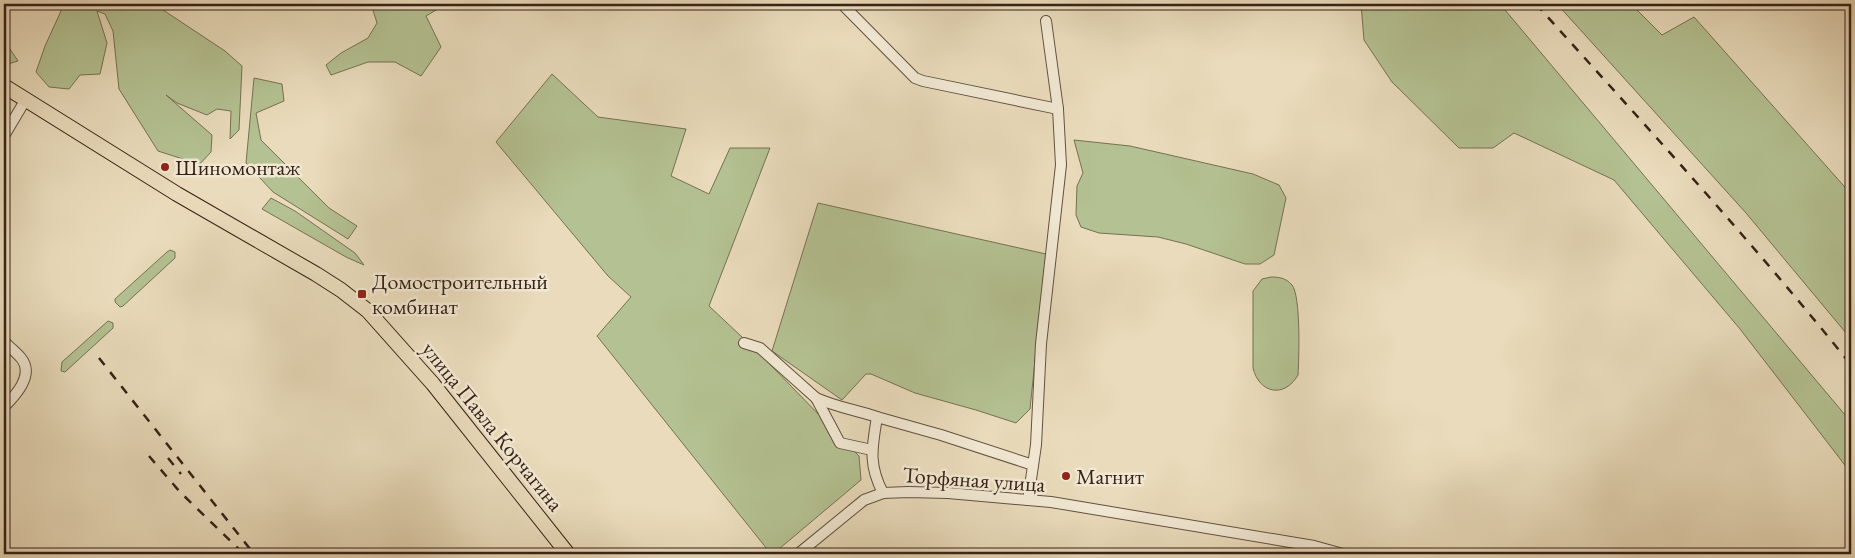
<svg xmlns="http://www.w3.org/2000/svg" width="1855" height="558" viewBox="0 0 1855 558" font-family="'EB Garamond',serif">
  <rect width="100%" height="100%" fill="#e9dbbb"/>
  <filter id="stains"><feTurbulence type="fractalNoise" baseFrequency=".004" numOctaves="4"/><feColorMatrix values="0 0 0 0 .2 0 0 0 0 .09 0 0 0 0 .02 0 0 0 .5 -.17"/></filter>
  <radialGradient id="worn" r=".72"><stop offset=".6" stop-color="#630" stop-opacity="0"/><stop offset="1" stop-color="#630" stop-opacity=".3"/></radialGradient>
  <g fill="#b4c192" stroke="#767154">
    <path d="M57,4h97l71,47 17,15 -3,64 -9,9 1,-28 -14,-2 -10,6 -30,-12 -11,-8 46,40 -1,17 -13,14 -15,-7 -25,-8 -39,-62 -6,-58 -8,-17 -8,-3 10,32 -7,31 -20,1 -11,14 -20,-2 -13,-15 9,-26 16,-35z"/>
    <path d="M371,4h75l-20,12 15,31 -20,29 -26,-14h-27l-37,13 -5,-10 15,-12 27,-15 9,-15z"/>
    <path d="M1361,4h139l351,418v51l-111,-144 -126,-149 -100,-47 -21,15h-34l-67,-66 -28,-42z"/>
    <path d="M1557,4h74l31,31 32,-18 157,177v101l-5,-4 5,26v22l-105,-126z"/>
    <path d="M4,40l14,21 -10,3 -4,-2z"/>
    <path d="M552,74l46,43 88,12 -15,47 38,18 21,-46h40l-61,158 49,46 101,104 2,24 -88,74h-2l-174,-218 34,-39 -23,-21 -112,-134z"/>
    <path d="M254,78l28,6 2,17 -28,12 5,27 68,68 28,18 -9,13 -75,-47 -27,-29z"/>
    <path d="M1074,140l56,6 123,28 26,11 7,13 -12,57 -14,9h-15l-59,-20 -28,-7 -59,-4 -18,-6 -5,-12 1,-29 6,-13z"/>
    <path d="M271,198l24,13 60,42 9,12 -18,-8 -84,-48z"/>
    <path d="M818,203l228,51 -16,155 -14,14 -40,-13 -61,-17 -44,-19h-5l-24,26 -70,-49z"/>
    <path d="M170,250l5,2v6l-52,48 -3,1 -5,-5v-3l52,-47z"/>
    <path d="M1271,277c8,0 15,1 21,8 9,11 7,74 6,90 -14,24 -39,18 -45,-7v-77l9,-12z"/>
    <path d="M108,321l5,2v5l-48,44 -4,-1 1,-9z"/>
  </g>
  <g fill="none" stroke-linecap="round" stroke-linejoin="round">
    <defs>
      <g id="minor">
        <path d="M842,4l73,74 8,3 135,28"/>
        <path d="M4,136l22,-37"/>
        <path d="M4,341c5,6 12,11 17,17 14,17 -6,38 -17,49"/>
        <path d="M744,343l16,5 56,50 24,45 32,7"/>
        <path d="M816,398c20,9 40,12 61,19"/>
        <path d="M883,493c-15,-29 -11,-45 -6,-76l64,18 92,30"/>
        <path d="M1028,500l8,-55 5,-101 20,-179 -3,-56 -12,-88"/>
        <path d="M798,554l66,-54 19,-7 25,-1 40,1 103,9 263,44 29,8"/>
      </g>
      <path id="major" d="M4,86l173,108 139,80 25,16 27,21 65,73 135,170"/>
    </defs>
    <use href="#minor" stroke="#64503f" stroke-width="12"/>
    <use href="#major" stroke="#372116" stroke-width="16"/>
    <use href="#minor" stroke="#f1e8d3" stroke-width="10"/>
    <use href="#major" stroke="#e9dbbb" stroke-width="14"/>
    <g stroke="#372116" stroke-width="2.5" stroke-dasharray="9 9" stroke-linecap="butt">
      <path d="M1536,4c107,119 215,236 315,361"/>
      <path d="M99,358l155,196"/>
      <path d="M149,456l31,36 64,62"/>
      <path d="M168,458l13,16"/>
    </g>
  </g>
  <g fill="#8f2418" stroke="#f1e8d3" stroke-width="2">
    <circle cx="165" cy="167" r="5"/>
    <rect x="357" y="289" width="10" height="10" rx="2.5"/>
    <circle cx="1066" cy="476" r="5"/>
  </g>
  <g text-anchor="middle" stroke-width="5" stroke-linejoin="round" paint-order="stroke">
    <g font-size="22" fill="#372116" stroke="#f1e8d3" text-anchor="start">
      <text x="175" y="175">Шиномонтаж</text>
      <text x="372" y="289">Домостроительный<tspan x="372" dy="25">комбинат</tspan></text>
      <text x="1076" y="484">Магнит</text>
    </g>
    <g font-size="22" fill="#372116" stroke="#f1e8d3">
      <text transform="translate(493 426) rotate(51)" y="8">улица Павла Корчагина</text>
      <text transform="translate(974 479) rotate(4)" y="8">Торфяная улица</text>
    </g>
  </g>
  <rect width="1855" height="558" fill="none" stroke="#e9dbbb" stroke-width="20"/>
  <rect x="5" y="5" width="1845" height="548" fill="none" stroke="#372116" stroke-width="2.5"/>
  <rect x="10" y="10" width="1835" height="538" fill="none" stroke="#372116"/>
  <rect width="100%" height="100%" filter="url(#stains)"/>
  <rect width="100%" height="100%" fill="url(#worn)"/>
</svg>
